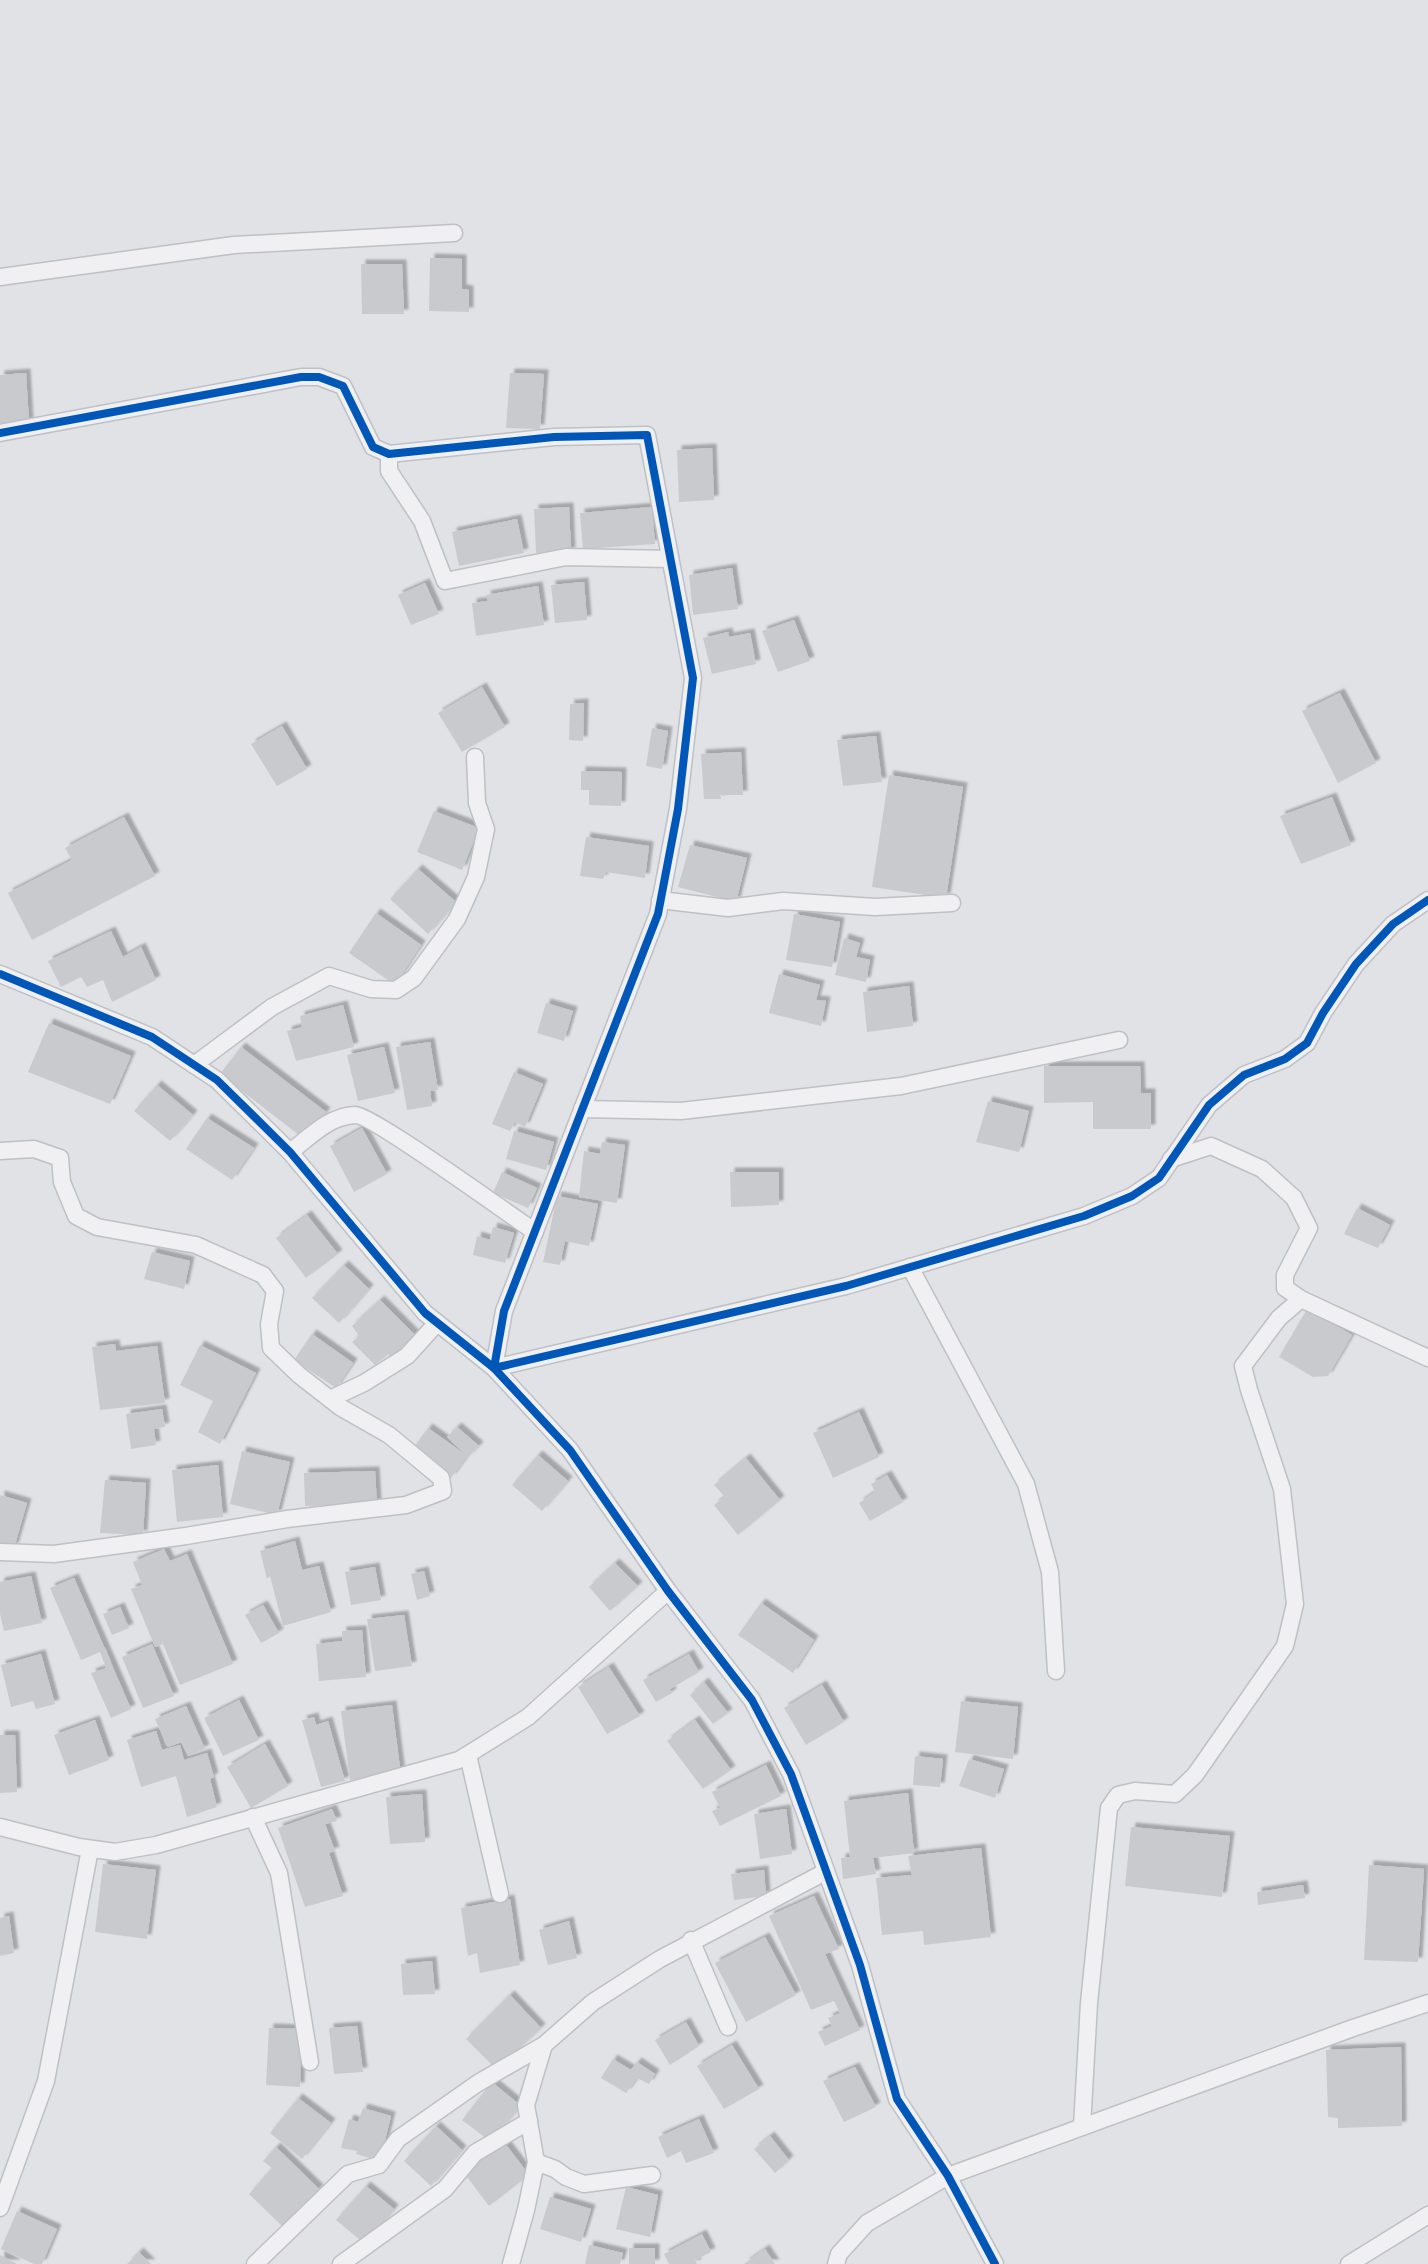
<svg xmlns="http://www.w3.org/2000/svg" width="1428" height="2264" viewBox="0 0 1428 2264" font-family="'Open Sans',sans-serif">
  <defs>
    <filter id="shadow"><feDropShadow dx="4.5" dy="-4.5" stdDeviation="1" flood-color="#0004"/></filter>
  </defs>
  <rect width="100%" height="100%" fill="#e0e2e5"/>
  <g fill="#c9cacd" filter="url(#shadow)">
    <path d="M430,258l32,1v30l7,1v22l-40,-1z"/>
    <path d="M361,264h41l2,50h-42z"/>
    <path d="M26,373l3,50 -29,3v-51z"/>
    <path d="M510,373l34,1 -4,55 -34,-1z"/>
    <path d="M712,448l2,52 -35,2 -2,-52z"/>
    <path d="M569,507l2,45 -35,1 -2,-44z"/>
    <path d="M652,507l3,37 -72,5 -3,-36z"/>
    <path d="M517,519l7,34 -65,13 -7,-34z"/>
    <path d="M732,568l6,41 -45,6 -4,-40z"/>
    <path d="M584,582l3,38 -32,3 -4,-38z"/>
    <path d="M425,583l14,31 -28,11 -13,-30z"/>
    <path d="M538,586l6,39 -68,11 -4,-33 16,-2 -2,-6z"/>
    <path d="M794,620l16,41 -32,11 -16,-41z"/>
    <path d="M728,632l1,5 21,-4 6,31 -44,10 -9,-36z"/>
    <path d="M482,687l23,40 -43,25 -24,-39z"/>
    <path d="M1340,693l36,70 -38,20 -36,-72z"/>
    <path d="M584,703l-1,38 -14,-1 1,-36z"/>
    <path d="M282,726l25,43 -30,17 -26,-42z"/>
    <path d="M652,728l16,3 -6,38 -16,-3z"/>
    <path d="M876,736l6,46 -39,4 -6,-46z"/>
    <path d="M741,752l2,43h-23l1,4h-17l-3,-45z"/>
    <path d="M581,771l41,1 -1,34 -32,-1v-15h-8z"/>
    <path d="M889,775l74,12 -17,111 -74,-11z"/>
    <path d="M1332,797l19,48 -50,19 -21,-48z"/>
    <path d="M434,811l45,17 -17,42 -45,-18z"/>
    <path d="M124,817l31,59 -123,64 -24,-47 64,-33 -7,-12z"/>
    <path d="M586,837l63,9 -4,32 -39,-6 -3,7 -23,-3z"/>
    <path d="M690,845l57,13 -11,44 -58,-15z"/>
    <path d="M418,869l38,33 -28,32 -38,-35z"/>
    <path d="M376,913l45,32 -26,40 -46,-32z"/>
    <path d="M794,914l46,8 -8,45 -46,-7z"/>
    <path d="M111,931l12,26 18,-10 15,33 -44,22 -9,-22 -16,7 -6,-10 -20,10 -13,-26z"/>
    <path d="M844,938l16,5 -4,14 14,3 -4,22 -31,-7z"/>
    <path d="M779,974l41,11 -4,15 10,1 -5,25 -52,-13z"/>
    <path d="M909,986l4,40 -46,6 -4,-40z"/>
    <path d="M546,1003l27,8 -9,30 -27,-8z"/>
    <path d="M343,1005l11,42 -58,14 -9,-30 15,-4 -2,-11z"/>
    <path d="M49,1023l82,33 -21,48 -82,-32z"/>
    <path d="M430,1042l8,48 -8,1 2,15 -25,4 -11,-63z"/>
    <path d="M241,1047l85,65 -22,27 -84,-65z"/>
    <path d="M384,1047l11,46 -37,8 -11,-46z"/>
    <path d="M1044,1066h96l1,27h10v36h-58v-27l-49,1z"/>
    <path d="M514,1072l29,12 -18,43 -10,-5 -5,9 -18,-7z"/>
    <path d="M157,1085l36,30 -23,26 -36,-30z"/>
    <path d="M988,1101l41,10 -10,41 -43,-10z"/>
    <path d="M207,1118l47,30 -22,32 -46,-31z"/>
    <path d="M362,1128l25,46 -33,18 -24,-46z"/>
    <path d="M514,1131l40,11 -8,28 -40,-11z"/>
    <path d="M602,1142l23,3 -8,58 -38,-6 5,-46 16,3z"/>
    <path d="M502,1172l35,16 -9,20 -35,-15z"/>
    <path d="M730,1172h49v33l-48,2z"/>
    <path d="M557,1196l41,8 -9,42 -24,-5 -5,24 -17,-3z"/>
    <path d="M1357,1208l33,17 -12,23 -34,-14z"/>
    <path d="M307,1215l31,39 -32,24 -30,-40z"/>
    <path d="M493,1227l21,6 -9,30 -32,-8 4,-19 13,4z"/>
    <path d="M152,1252l38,9 -6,28 -40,-10z"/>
    <path d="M344,1265l25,24 -30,34 -27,-25z"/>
    <path d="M380,1300l36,36 -24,22 -4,-4 -13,11 -23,-23 7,-6 -7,-10z"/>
    <path d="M1307,1309l45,26 -24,41 -15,1 -34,-20z"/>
    <path d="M312,1334l41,29 -17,25 -42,-28z"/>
    <path d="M115,1344l1,7 41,-5 8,57 -65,7 -8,-63z"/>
    <path d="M200,1345l56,28 -36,71 -22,-12 15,-31 -33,-16z"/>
    <path d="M162,1409l3,18 -11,2 2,16 -25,4 -5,-35z"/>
    <path d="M859,1412l20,45 -46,21 -20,-45z"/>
    <path d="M457,1427l22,19 -11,11 -1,-1 -16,22 -39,-28 16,-22 38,27 -19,-18z"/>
    <path d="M242,1451l48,11 -13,53 -47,-11z"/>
    <path d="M538,1455l30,26 -26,30 -30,-26z"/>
    <path d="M746,1458l34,42 -42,35 -24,-30 11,-8 -11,-12z"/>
    <path d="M218,1465l5,52 -46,5 -5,-52z"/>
    <path d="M375,1471l2,33 -72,2 -1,-33z"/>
    <path d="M887,1475l16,27 -33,19 -11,-18 16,-11 -4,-8z"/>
    <path d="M105,1480l41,3 -3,52 -43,-2z"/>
    <path d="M0,1495l27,8 -13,45 -14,-4z"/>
    <path d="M295,1541l7,29 17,-4 12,46 -48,14 -13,-50 -3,3 -7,-28z"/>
    <path d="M164,1549l6,12 17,-7 46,110 -53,21 -17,-41 -8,3 -24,-58 11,-4 -9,-23z"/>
    <path d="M615,1563l23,23 -28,25 -21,-24z"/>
    <path d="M375,1567l6,33 -30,5 -6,-33z"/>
    <path d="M424,1571l6,25 -13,4 -6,-26z"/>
    <path d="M31,1576l11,47 -38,8 -4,-17v-32z"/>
    <path d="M74,1578l57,131 -20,9 -20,-45 15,-5 -6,-16 -19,8 -31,-72z"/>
    <path d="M761,1603l53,37 -21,33 -55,-38z"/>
    <path d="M263,1605l16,28 -18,10 -16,-28z"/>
    <path d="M120,1607l9,21 -17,7 -9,-21z"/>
    <path d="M404,1615l8,51 -37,5 -8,-52z"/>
    <path d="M362,1630l4,47 -47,4 -3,-37 26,-3v-10z"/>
    <path d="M152,1644l22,52 -31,12 -21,-51z"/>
    <path d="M41,1654l14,50 -19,5 -3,-8 -22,6 -10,-42z"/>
    <path d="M689,1654l10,18 -29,17 2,4 -16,9 -13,-22z"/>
    <path d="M609,1667l31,49 -33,18 -29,-47z"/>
    <path d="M704,1682l24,31 -15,11 -23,-29z"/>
    <path d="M822,1685l22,37 -38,23 -22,-37z"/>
    <path d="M239,1700l20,40 -36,16 -19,-38z"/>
    <path d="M961,1701l57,6 -5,52 -58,-7z"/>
    <path d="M392,1705l9,71 -8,-2 -43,6 -9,-69z"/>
    <path d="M186,1706l19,43 -17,7 -7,-14 -13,5 -13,-28z"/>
    <path d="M314,1717l2,8 12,-4 17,60 -24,6 -19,-67z"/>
    <path d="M95,1720l14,40 -40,15 -15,-40z"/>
    <path d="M695,1720l36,50 -28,19 -36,-48z"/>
    <path d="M156,1731l6,19 18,-5 4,15 23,-7 7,24 -4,2 7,28 -30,10 -11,-41 -35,11 -14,-47z"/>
    <path d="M0,1735h15l2,57 -17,1z"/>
    <path d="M265,1744l23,42 -37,22 -24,-41z"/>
    <path d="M915,1756l28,3 -3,28 -27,-2z"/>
    <path d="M969,1759l35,10 -9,29 -36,-12z"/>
    <path d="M766,1765l15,31 -61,30 -8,-15 8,-3 -8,-16z"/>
    <path d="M908,1793l6,60 -41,5 3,16 -33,5 -2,-21 9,-1 -6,-56z"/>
    <path d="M422,1794l3,48 -35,2 -4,-47z"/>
    <path d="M332,1809l5,12 -12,3 10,27 -6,2 14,43 -38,11 -27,-79z"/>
    <path d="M786,1809l6,45 -32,5 -6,-45z"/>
    <path d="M1131,1827l99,9 -8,61 -97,-11z"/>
    <path d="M981,1848l10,89 -67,8 -1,-14 -41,4 -6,-57 36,-3 -4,-19z"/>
    <path d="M103,1864l53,6 -9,69 -52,-7z"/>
    <path d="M1369,1865l55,4 -6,93 -54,-2z"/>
    <path d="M764,1870l2,26 -32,4 -3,-26z"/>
    <path d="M1303,1885l2,13 -47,7 -1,-13z"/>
    <path d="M814,1896l25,53 -14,5 35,76 -35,16 -7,-14 14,-6 -4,-8 12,-5 -6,-12 -23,9 -42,-94z"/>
    <path d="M510,1899l10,66 -40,8 -3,-20 -9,3 -7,-48z"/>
    <path d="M9,1916l5,37 -14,3v-38z"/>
    <path d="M569,1921l8,37 -29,7 -9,-35z"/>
    <path d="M765,1937l31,58 -50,27 -31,-59z"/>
    <path d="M432,1961l3,33 -32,1 -2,-31z"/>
    <path d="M510,1995l31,33 -44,42 -31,-31z"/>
    <path d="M686,2022l13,24 -29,19 -15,-25z"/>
    <path d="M357,2026l6,46 -29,2 -5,-46z"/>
    <path d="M269,2028l32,1 -1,58 -34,-2z"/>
    <path d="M732,2045l27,44 -35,20 -27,-43z"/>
    <path d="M1401,2047l1,79 -64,2v-10l-10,-1 -2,-67z"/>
    <path d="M613,2059l18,11 6,-8 18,12 -6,10 -12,-6 -11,15 -25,-15z"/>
    <path d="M855,2067l21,40 -32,15 -21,-41z"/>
    <path d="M492,2082l29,24 -31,35 -28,-21z"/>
    <path d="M298,2098l33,25 -29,36 -32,-26z"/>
    <path d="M363,2108l28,8 -11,45 -24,-7 1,-3 -16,-3 8,-29 9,3z"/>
    <path d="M699,2119l15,34 -28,10 -5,-12 -14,7 -9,-21z"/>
    <path d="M436,2126l26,24 -31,36 -27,-25z"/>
    <path d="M770,2136l19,24 -14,13 -21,-24z"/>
    <path d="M504,2142l25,33 -40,31 -25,-33z"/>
    <path d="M276,2147l43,42 -37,37 -33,-32 23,-26 -9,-7z"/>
    <path d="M366,2186l28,23 -29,35 -29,-24z"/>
    <path d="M626,2187l32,8 -8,42 -34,-8z"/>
    <path d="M550,2197l41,12 -10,33 -41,-13z"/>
    <path d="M17,2211l40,18 -15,35h-8l-33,-15z"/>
    <path d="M702,2234l9,18 -16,8 2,4h-28l-5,-10z"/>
    <path d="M589,2245l34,8 -3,11h-35z"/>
    <rect x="629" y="2248" width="26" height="16"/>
    <path d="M765,2249l10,15h-31z"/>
    <path d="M139,2252l12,12h-24z"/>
    <path d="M0,2255l17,9h-17z"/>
  </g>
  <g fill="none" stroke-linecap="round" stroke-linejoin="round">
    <defs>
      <g id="minor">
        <path d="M0,277l234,-32 220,-12"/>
        <path d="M0,433l301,-56h18l24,9 30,61 16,7 165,-17 93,-2 46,243 -15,131 -20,105 -154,397 -10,57 352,-82 238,-70 48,-20 27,-18 50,-73 35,-30 41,-16 22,-16 16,-30 33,-49 37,-40 35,-24"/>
        <path d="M389,454v17l33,50 23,60 121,-24 104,2"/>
        <path d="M660,900l68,8 55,-7 92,6 77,-4"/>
        <path d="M0,974l152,63 65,43 73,72 135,161 69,55 76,82 98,141 84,109 39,74 21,58 48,133 37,134 51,77 47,88"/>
        <path d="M194,1065l78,-58 57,-31 42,13 25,1 18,-12 43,-59 19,-42 10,-48 -9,-26 -2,-46"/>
        <path d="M582,1109l99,2 220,-25 218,-46"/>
        <path d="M0,1151l34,-2 26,9 2,24 14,34 21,11 99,18 67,30 12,16 -6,33 2,24 28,27 41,32 49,28 52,43 2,13 -37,14 -119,14 -101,17 -132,18 -54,-2"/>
        <path d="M290,1152c20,-15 39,-36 65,-37 15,-1 157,101 180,117"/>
        <path d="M1171,1159l40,-13 51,23 32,29 15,30 -24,47v13l16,11 127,59"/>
        <path d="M910,1267l116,217 24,88 6,99"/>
        <path d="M330,1399l34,-16 43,-27 30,-33"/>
        <path d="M468,1755l32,139"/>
        <path d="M253,1817l26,56 31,189"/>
        <path d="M0,1827l79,20 36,5 41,-7 303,-85 69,-43 140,-126"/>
        <path d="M691,1940l37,87"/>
        <path d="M1082,2127l7,-124 20,-195 9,-13 17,-4 40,3 20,-19 90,-129 10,-42 -13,-115 -33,-99 -6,-24 36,-48 22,-19"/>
        <path d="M536,2162l19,7 11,8 18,7 68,-9"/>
        <path d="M0,2208l46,-127 44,-232"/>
        <path d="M255,2264l93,-90 31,-9 19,-26 80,-56 66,-38"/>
        <path d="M341,2264l104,-75 30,-36 54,-32"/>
        <path d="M511,2264l15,-54 10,-48 -10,-57 18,-60 49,-43 67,-43 165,-87"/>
        <path d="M836,2264l3,-10 28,-31 81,-47 405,-148 75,-25"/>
        <path d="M1349,2264l79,-49"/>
      </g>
    </defs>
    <use href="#minor" stroke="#bec0c3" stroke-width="19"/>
    <use href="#minor" stroke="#f0f0f2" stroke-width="16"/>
    <defs>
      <g id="cycleway">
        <path d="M0,433l301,-56h18l24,9 30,61 16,7 165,-17 93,-2 46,243 -15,131 -20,105 -154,397 -10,57 352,-82 238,-70 48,-20 27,-18 50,-73 35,-30 41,-16 22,-16 16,-30 33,-49 37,-40 35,-24"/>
        <path d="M0,974l152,63 65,43 73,72 135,161 69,55 76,82 98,141 84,109 39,74 21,58 48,133 37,134 51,77 47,88"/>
      </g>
    </defs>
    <use href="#cycleway" stroke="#eef0f5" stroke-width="11"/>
    <use href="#cycleway" stroke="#0057b8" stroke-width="8"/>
  </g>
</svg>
